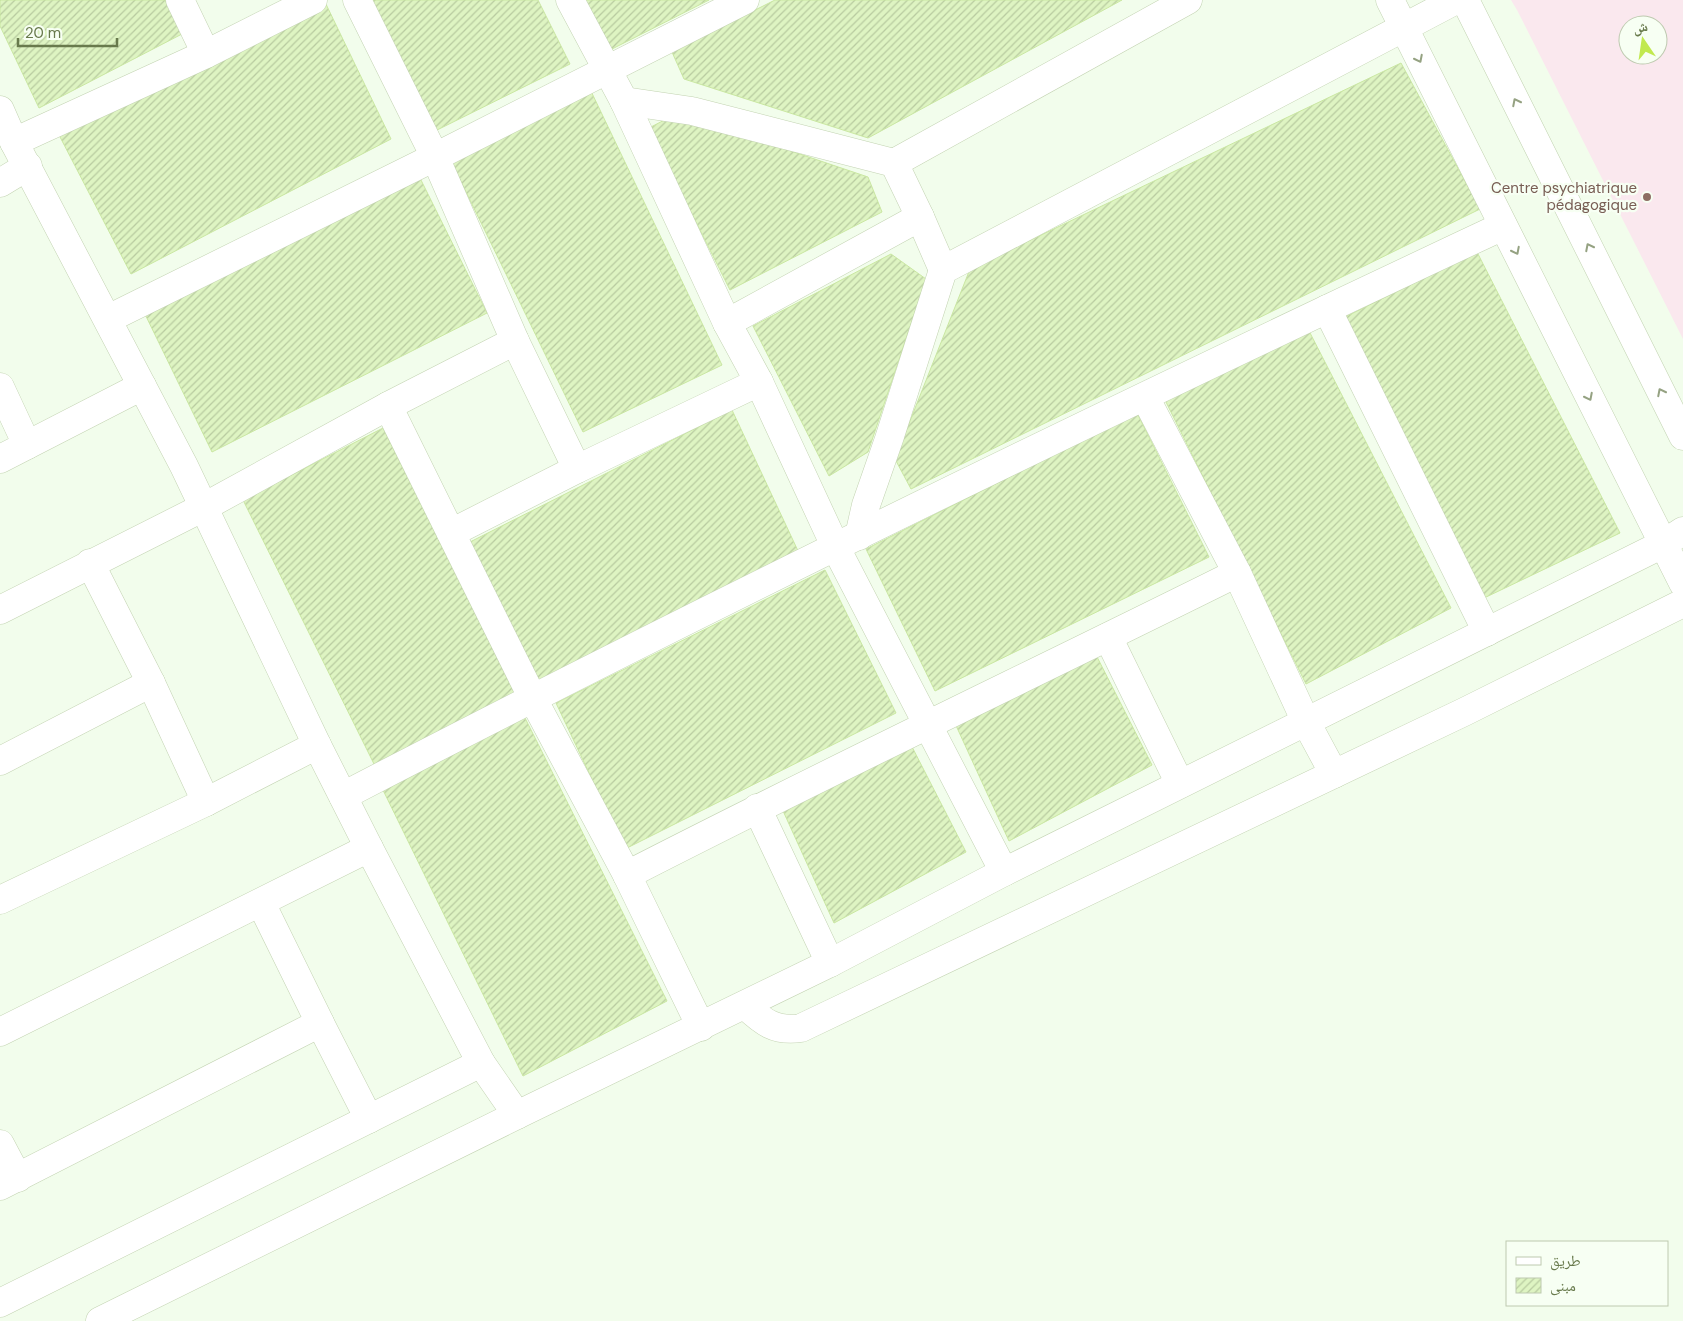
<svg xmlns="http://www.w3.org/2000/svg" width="1683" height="1321" viewBox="0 0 1683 1321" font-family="'DM Sans','Noto Naskh Arabic',sans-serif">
  <defs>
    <pattern id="building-hatch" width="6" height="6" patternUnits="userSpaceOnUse" patternTransform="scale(1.25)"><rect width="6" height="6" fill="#def4c2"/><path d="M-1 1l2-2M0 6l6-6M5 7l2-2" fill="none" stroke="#b8cba0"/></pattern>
  </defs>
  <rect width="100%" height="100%" fill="#f2fdec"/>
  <path fill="#fae8ee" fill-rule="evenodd" d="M1511,0h172v339l-166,-329zM1628,25h30v30h-30z"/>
  <g fill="url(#building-hatch)" stroke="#cae7a2">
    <path d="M0,0h165l17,34 -143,74 -39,-82z"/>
    <path d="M324,0l67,139 -260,135 -72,-139z"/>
    <path d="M365,0h173l32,64 -139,69z"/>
    <path d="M585,0h124l-99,50z"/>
    <path d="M775,0h347l-254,138 -184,-59 -12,-27z"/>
    <path d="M1401,63l79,146 -569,280 -16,-30 75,-190z"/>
    <path d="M589,87l133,278 -139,67 -134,-275z"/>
    <path d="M678,113l190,64 14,35 -152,78 -81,-162z"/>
    <path d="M417,172l70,141 -275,139 -70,-144z"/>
    <path d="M1477,252l143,281 -138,66 -137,-282z"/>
    <path d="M891,254l35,25 -58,173 -39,24 -76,-150z"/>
    <path d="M1307,327l144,281 -145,76 -141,-284z"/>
    <path d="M732,410l67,143 -262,133 -69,-143z"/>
    <path d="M1137,413l72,144 -274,134 -69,-142z"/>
    <path d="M383,428l134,270 -140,72 -134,-270z"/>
    <path d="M825,570l71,143 -271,136 -69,-146z"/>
    <path d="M1093,649l59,116 -143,76 -56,-122z"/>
    <path d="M523,714l144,287 -144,75 -141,-288z"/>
    <path d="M908,739l58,113 -132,71 -55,-121z"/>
  </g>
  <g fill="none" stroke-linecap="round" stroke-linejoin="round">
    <defs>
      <g id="minor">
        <path d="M180,0l26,54"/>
        <path d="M357,0l78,157 80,184 62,128"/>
        <path d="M570,0l54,101 103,222 32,59 77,166 168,324"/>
        <path d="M1390,0l293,583"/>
        <path d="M1465,0l218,436"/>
        <path d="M624,101l68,10 202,52 294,-163"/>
        <path d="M0,110l14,32 170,324 133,279 52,103 112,215 36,52 313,-152 174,-91 659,-328 20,-13"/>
        <path d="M14,142l192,-88 107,-54"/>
        <path d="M894,163l26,54 23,53"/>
        <path d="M0,183l28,-17"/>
        <path d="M1327,309l160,323"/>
        <path d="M108,319l327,-162 310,-157"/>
        <path d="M727,323l193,-106"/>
        <path d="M0,387l27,58"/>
        <path d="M1145,397l92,176 69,149 28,52"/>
        <path d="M388,406l144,291 95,178 74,152"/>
        <path d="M0,459l142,-73"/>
        <path d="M451,533l126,-64 182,-87"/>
        <path d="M859,536l7,-31 23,-66 54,-169 513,-270"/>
        <path d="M90,563l61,120 55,119"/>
        <path d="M0,610l204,-103 184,-101 127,-65"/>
        <path d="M1108,637l72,147"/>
        <path d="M0,761l151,-78"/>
        <path d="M343,796c382,-199 770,-387 1160,-570"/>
        <path d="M757,808l73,155"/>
        <path d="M627,875c202,-104 407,-201 610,-302"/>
        <path d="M0,900l206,-98 111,-57"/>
        <path d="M745,1005c18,17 30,27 56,23l663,-316 219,-109"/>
        <path d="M320,1023l49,96"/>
        <path d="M0,1032l369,-184"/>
        <path d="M0,1144l18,34"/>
        <path d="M0,1186l320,-163 -59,-120"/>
        <path d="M0,1303l481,-240"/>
        <path d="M100,1321l417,-206"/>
      </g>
    </defs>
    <use href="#minor" stroke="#c3d3b2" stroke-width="29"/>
    <use href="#minor" stroke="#fff" stroke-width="28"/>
  </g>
  <defs><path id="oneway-chevron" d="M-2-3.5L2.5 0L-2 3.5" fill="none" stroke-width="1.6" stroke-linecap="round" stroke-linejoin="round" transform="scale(1.25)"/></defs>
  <g stroke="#95a282">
    <use href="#oneway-chevron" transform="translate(1419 59) rotate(63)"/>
    <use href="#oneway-chevron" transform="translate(1516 102) rotate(-117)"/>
    <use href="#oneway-chevron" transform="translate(1589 247) rotate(-117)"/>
    <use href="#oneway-chevron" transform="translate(1516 251) rotate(63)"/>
    <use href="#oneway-chevron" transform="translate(1661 392) rotate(-117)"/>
    <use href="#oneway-chevron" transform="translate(1589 397) rotate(63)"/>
  </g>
  <circle fill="#8d6e63" stroke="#f7fff3" stroke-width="2" cx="1647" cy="197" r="5"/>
  <g text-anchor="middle" stroke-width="4.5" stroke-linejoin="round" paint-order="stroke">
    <g font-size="15" fill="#785e54" stroke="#f7fff3" text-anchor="end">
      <text x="1637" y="193">Centre psychiatrique<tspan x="1637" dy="17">pédagogique</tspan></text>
    </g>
  </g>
  <rect x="1506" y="1241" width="162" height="65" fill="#f7fff3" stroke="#becab0"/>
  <rect x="1516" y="1257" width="25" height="8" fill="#ffffff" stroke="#becab0"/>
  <text x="1550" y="1266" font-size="15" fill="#687a4c">طريق</text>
  <rect x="1516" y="1278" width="25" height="15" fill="url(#building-hatch)" stroke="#becab0"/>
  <text x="1550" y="1291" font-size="15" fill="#687a4c">مبنى</text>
  <g transform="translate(1643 40) rotate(347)"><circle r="24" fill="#f7fff3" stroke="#becab0"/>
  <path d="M0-4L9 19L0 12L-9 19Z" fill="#c1e94f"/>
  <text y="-8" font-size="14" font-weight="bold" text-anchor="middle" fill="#687a4c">ش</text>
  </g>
  <path d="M18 38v8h99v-8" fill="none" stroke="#687a4c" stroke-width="2.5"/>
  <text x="25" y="38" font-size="15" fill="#687a4c" stroke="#f7fff3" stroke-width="4" paint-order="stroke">20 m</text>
</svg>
